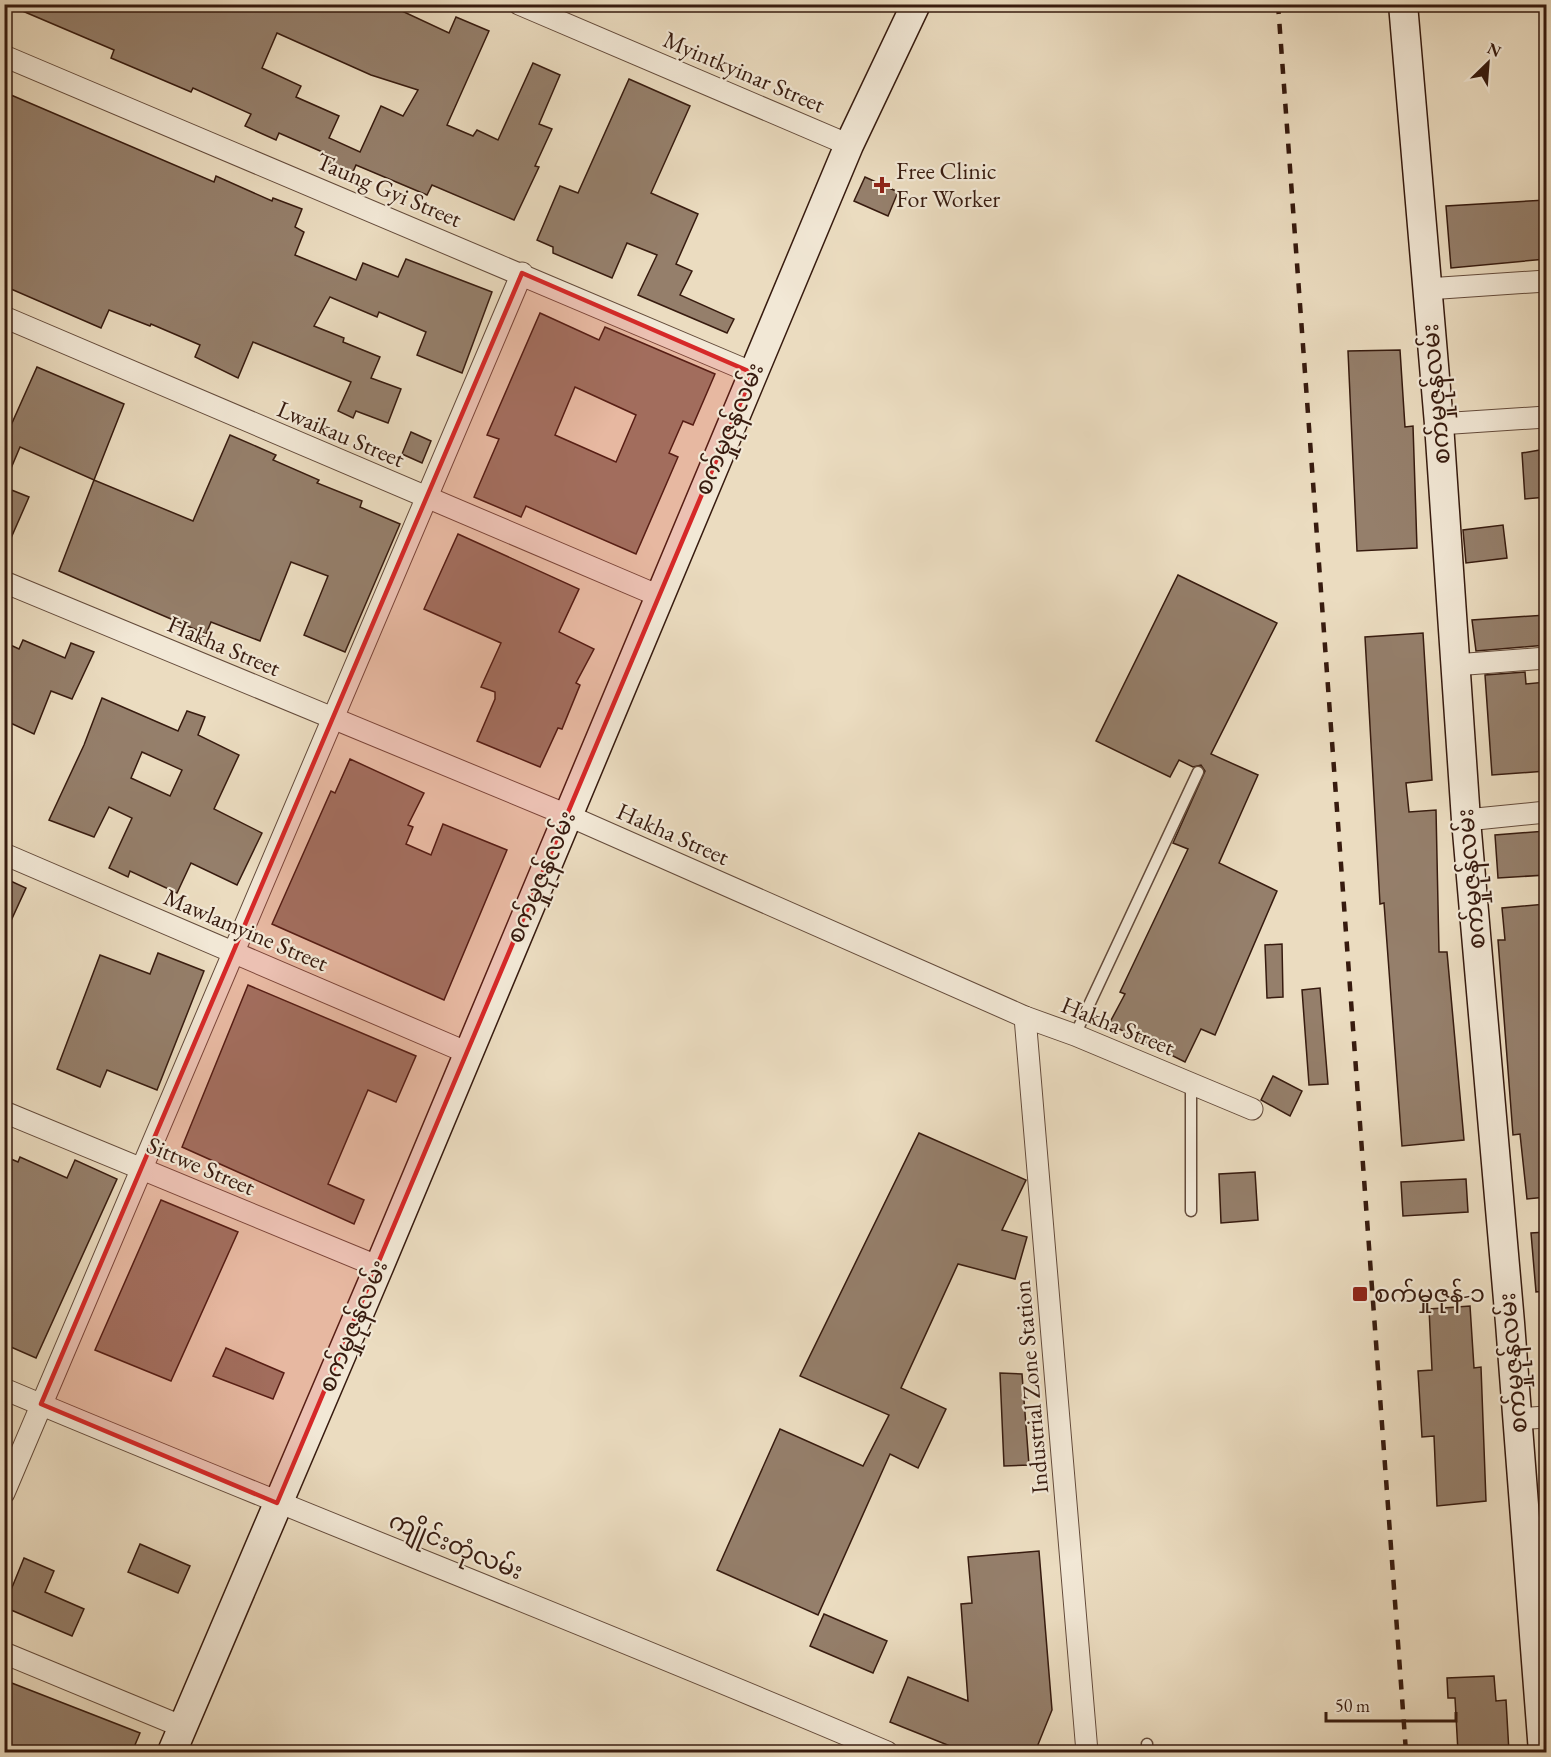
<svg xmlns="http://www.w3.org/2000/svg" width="1551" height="1757" viewBox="0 0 1551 1757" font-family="'EB Garamond','Noto Sans Myanmar',serif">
  <rect width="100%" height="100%" fill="#ebdcc0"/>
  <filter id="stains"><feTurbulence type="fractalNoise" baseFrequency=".00333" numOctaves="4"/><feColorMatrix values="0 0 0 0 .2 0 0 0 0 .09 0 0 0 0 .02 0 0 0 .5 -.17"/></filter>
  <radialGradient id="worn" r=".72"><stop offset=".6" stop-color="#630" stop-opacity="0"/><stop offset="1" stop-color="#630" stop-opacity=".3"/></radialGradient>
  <g fill="#957f6b" stroke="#371b0f" stroke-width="1.5" fill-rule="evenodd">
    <path d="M6,4h381l62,29 7,-16 33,14 -42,94 26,11 4,-6 21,10 35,-77 27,12 -21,49 13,5 -17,37 4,1 -25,53 -82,-35 -5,10 -71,-30 -4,9 -28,-12 3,-8 -48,-21 -3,7 -31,-14 6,-12 -58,-26 -2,4 -80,-34 3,-8zM277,33l94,42 47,15 -15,26 -22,-10 -21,46 -31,-14 10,-22 -43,-19 5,-11 -39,-18z"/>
    <path d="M629,79l61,27 -39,87 47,21 -22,50 16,7 -12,24 54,24 -7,14 -89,-38 19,-40 -30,-12 -15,35 -59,-25v-6l-16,-7 23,-54 18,7z"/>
    <path d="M4,92l210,90 2,-6 56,25 1,-3 29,11 -7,18 9,5 -9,23 61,25 7,-17 35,14 8,-18 86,33 -30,81 -45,-18 9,-23 -47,-20 -2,5 -47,-20 -16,29 30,12 -1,4 37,15 -9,21 30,11 -13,34 -32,-12 -3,7 -15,-7 13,-29 -98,-40 -15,36 -43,-21 5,-12 -49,-21 -1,2 -41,-16 -8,18 -97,-42z"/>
    <path d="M865,177l33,15 -10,24 -34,-15z"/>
    <path d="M1546,200v59l-95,9 -5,-62z"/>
    <path d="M540,313l59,27 6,-13 110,47 -22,51 -10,-4 -14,32 9,4 -42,97 -110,-48 -5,11 -47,-20 25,-58 -12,-4zM575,387l61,28 -20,47 -61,-27z"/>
    <path d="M1400,350l5,77 8,-1 4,122 -60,3 -9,-200z"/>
    <path d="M37,367l87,37 -30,76 -74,-33 -16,38v-44z"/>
    <path d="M411,432l20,9 -9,22 -20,-9z"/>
    <path d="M230,435l46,20 -3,5 46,20 -2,3 45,18 -2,6 40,17 -55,128 -41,-17 24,-59 -37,-14 -31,79 -49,-19 -5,12 -147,-63 35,-91 99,41z"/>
    <path d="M1546,449v48l-21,2 -3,-46z"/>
    <path d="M4,487l25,10 -25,57z"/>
    <path d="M1503,525l4,33 -41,5 -3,-33z"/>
    <path d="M458,534l121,55 -20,43 35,17 -18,34 4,2 -18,44 -4,-1 -18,39 -63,-26 18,-42v-7l-14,-5 20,-44 -77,-34z"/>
    <path d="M1178,575l99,48 -66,131 47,21 -39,88 58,28 -62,144 -14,-6 -16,33 -76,-38 16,-30 -5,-2 68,-143 -15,-6 32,-72 -4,-6 -8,2 -14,-7 -9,17 -74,-36z"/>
    <path d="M1546,615v30l-70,6 -4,-31z"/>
    <path d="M1423,633l9,147 -26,3 3,29 27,-2 3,142h8l17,188 -62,6 -18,-243 -4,1 -15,-267z"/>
    <path d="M23,640l42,18 6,-15 23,9 -22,47 -21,-8 -17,43 -30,-14v-78l15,7z"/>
    <path d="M1525,672l1,12 20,-2v89l-54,4 -7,-100z"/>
    <path d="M102,698l76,33 9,-20 18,6 -7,18 41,20 -25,54 48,24 -25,52 -46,-22 -14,30 -47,-22 -2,6 -19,-9 23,-50 -23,-11 -15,30 -45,-17 35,-75zM142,752l40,18 -12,26 -39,-18z"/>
    <path d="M350,759l74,34 -16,32 5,2 -7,17 25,11 12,-31 64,26 -63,150 -172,-76 59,-133 4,2z"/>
    <path d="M1546,831v44l-48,3 -3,-43z"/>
    <path d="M4,878l22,10 -22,48z"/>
    <path d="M1546,904v293l-19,2 -7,-65 -7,1 -15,-195h7l-3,-32z"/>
    <path d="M1282,944l1,53 -16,1 -2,-53z"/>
    <path d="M158,953l46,18 -47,119 -50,-20 -7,17 -43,-18 43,-114 50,19z"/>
    <path d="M248,985l168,71 -20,46 -28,-12 -40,94 36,16 -10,24 -172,-77z"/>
    <path d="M1320,988l8,96 -19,1 -7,-95z"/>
    <path d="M1273,1076l29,15 -12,25 -29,-16z"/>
    <path d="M919,1133l107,47 -24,50 25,7 -12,42 -57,-15 -57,124 45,21 -28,59 -28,-14 -72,161 -101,-45 63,-141 83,37 26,-51 -89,-39z"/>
    <path d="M4,1156l14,6 2,-5 47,21 8,-18 42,19 -81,179 -32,-14z"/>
    <path d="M1255,1172l3,48 -37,3 -2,-49z"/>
    <path d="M1466,1179l2,33 -65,4 -2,-34z"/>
    <path d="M161,1200l77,32 -67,149 -76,-31z"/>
    <path d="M1546,1232v59l-10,1 -5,-59z"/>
    <path d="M1470,1306l4,62 7,-1 5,134 -49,5 -3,-70 -12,1 -4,-66 14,-1 -3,-61z"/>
    <path d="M226,1348l58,25 -11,26 -60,-23z"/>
    <path d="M1000,1373l22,1 7,91 -25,1z"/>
    <path d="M140,1544l50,22 -12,27 -50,-21z"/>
    <path d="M1039,1551l13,159 -17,42h-70l-75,-30 18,-45 60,24 -7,-97 11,-1 -4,-46z"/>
    <path d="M24,1558l30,13 -9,21 39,17 -12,27 -68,-29z"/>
    <path d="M824,1614l63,27 -14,32 -63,-27z"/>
    <path d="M1494,1676l2,25 10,-1 3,52h-51l-3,-54h-7l-1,-20z"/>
    <path d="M4,1680l136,53 -8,19h-128z"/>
  </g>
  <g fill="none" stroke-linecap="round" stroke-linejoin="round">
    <defs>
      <g id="lane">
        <path d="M1075,1035l123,-263"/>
        <path d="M1191,1084v127"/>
        <path d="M1147,1744v8"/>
      </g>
      <g id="street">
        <path d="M519,4l330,141"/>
        <path d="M4,56l749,317"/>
        <path d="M1427,289l119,-8"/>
        <path d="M4,317l655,279"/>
        <path d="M1439,424l107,-7"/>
        <path d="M4,582l563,233 458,202 50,18 177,74"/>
        <path d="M1455,665l91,-7"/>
        <path d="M1466,820l80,-8"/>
        <path d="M4,854l464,199"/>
        <path d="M1025,1017l62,735"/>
        <path d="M4,1112l375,155"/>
        <path d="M4,1389c294,124 591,238 883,363"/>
        <path d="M1517,1419l29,-2"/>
        <path d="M4,1493l518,-1220"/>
        <path d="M4,1653l179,74"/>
      </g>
      <g id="secondary">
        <path d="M1403,4l36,420 27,396 44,503 33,429"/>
        <path d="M172,1752l207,-485 470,-1122 67,-141"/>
      </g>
    </defs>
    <use href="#lane" stroke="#644b3b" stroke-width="13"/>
    <use href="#street" stroke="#644b3b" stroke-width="23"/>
    <use href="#secondary" stroke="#371b0f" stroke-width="31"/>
    <use href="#lane" stroke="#f2e8d6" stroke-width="10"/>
    <use href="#street" stroke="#f2e8d6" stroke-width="21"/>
    <use href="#secondary" stroke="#f2e8d6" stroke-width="28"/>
    <path stroke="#371b0f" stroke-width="4.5" stroke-dasharray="10 10" stroke-linecap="butt" d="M1278,4l128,1748"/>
  </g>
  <path fill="#d62828" fill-opacity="0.2" stroke="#d62828" stroke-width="4.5" stroke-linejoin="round" d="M522,273l231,100 -476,1130 -236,-99z"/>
  <g fill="#8f2418" stroke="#f2e8d6" stroke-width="2">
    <path d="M879 176h6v6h6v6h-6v6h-6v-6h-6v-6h6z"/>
    <rect x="1352" y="1286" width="16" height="16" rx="3"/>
  </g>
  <g text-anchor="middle" stroke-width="4.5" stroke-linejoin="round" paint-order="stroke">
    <g font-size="24" fill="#371b0f" stroke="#f2e8d6">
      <text transform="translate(744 72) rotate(23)" y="8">Myintkyinar Street</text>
      <text transform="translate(389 190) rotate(23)" y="8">Taung Gyi Street</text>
      <text transform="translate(1436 394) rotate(-95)" y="8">စက်မှုဇုန်လမ်း</text>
      <text transform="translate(729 429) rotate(-67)" y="8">စက်မှုဇုန်လမ်း</text>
      <text transform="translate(341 434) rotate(23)" y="8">Lwaikau Street</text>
      <text transform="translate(224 646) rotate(23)" y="8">Hakha Street</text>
      <text transform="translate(673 834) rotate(24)" y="8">Hakha Street</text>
      <text transform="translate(541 877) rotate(-67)" y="8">စက်မှုဇုန်လမ်း</text>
      <text transform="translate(1471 879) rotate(-95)" y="8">စက်မှုဇုန်လမ်း</text>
      <text transform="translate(246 930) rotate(23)" y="8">Mawlamyine Street</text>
      <text transform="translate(1118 1026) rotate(22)" y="8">Hakha Street</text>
      <text transform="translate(201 1166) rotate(23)" y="8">Sittwe Street</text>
      <text transform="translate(353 1326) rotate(-67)" y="8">စက်မှုဇုန်လမ်း</text>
      <text transform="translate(1513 1363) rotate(-95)" y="8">စက်မှုဇုန်လမ်း</text>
      <text transform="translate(1031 1387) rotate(-95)" y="8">Industrial Zone Station</text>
      <text transform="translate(456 1546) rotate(22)" y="8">ကျိုင်းတုံလမ်း</text>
    </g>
    <g font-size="24" fill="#371b0f" stroke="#f2e8d6" text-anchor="start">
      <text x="896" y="179">Free Clinic<tspan x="896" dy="28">For Worker</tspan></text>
      <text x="1374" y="1302">စက်မှုဇုန်-၁</text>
    </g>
  </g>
  <rect width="1551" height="1757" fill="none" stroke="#ebdcc0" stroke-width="24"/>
  <rect x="6" y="6" width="1539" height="1745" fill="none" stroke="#371b0f" stroke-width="3"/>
  <rect x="12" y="12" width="1527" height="1733" fill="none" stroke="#371b0f" stroke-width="1.5"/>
  <g transform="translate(1488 63) rotate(25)" stroke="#f2e8d6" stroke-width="4.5" paint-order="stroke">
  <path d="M0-4.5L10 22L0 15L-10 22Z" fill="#371b0f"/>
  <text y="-9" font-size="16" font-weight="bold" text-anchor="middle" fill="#371b0f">N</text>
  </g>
  <path d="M1326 1712v9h130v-9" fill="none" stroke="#371b0f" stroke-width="3"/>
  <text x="1335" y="1712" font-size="18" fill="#371b0f" stroke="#f2e8d6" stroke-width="4.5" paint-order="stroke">50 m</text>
  <rect width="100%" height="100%" filter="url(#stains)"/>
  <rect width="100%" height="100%" fill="url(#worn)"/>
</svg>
